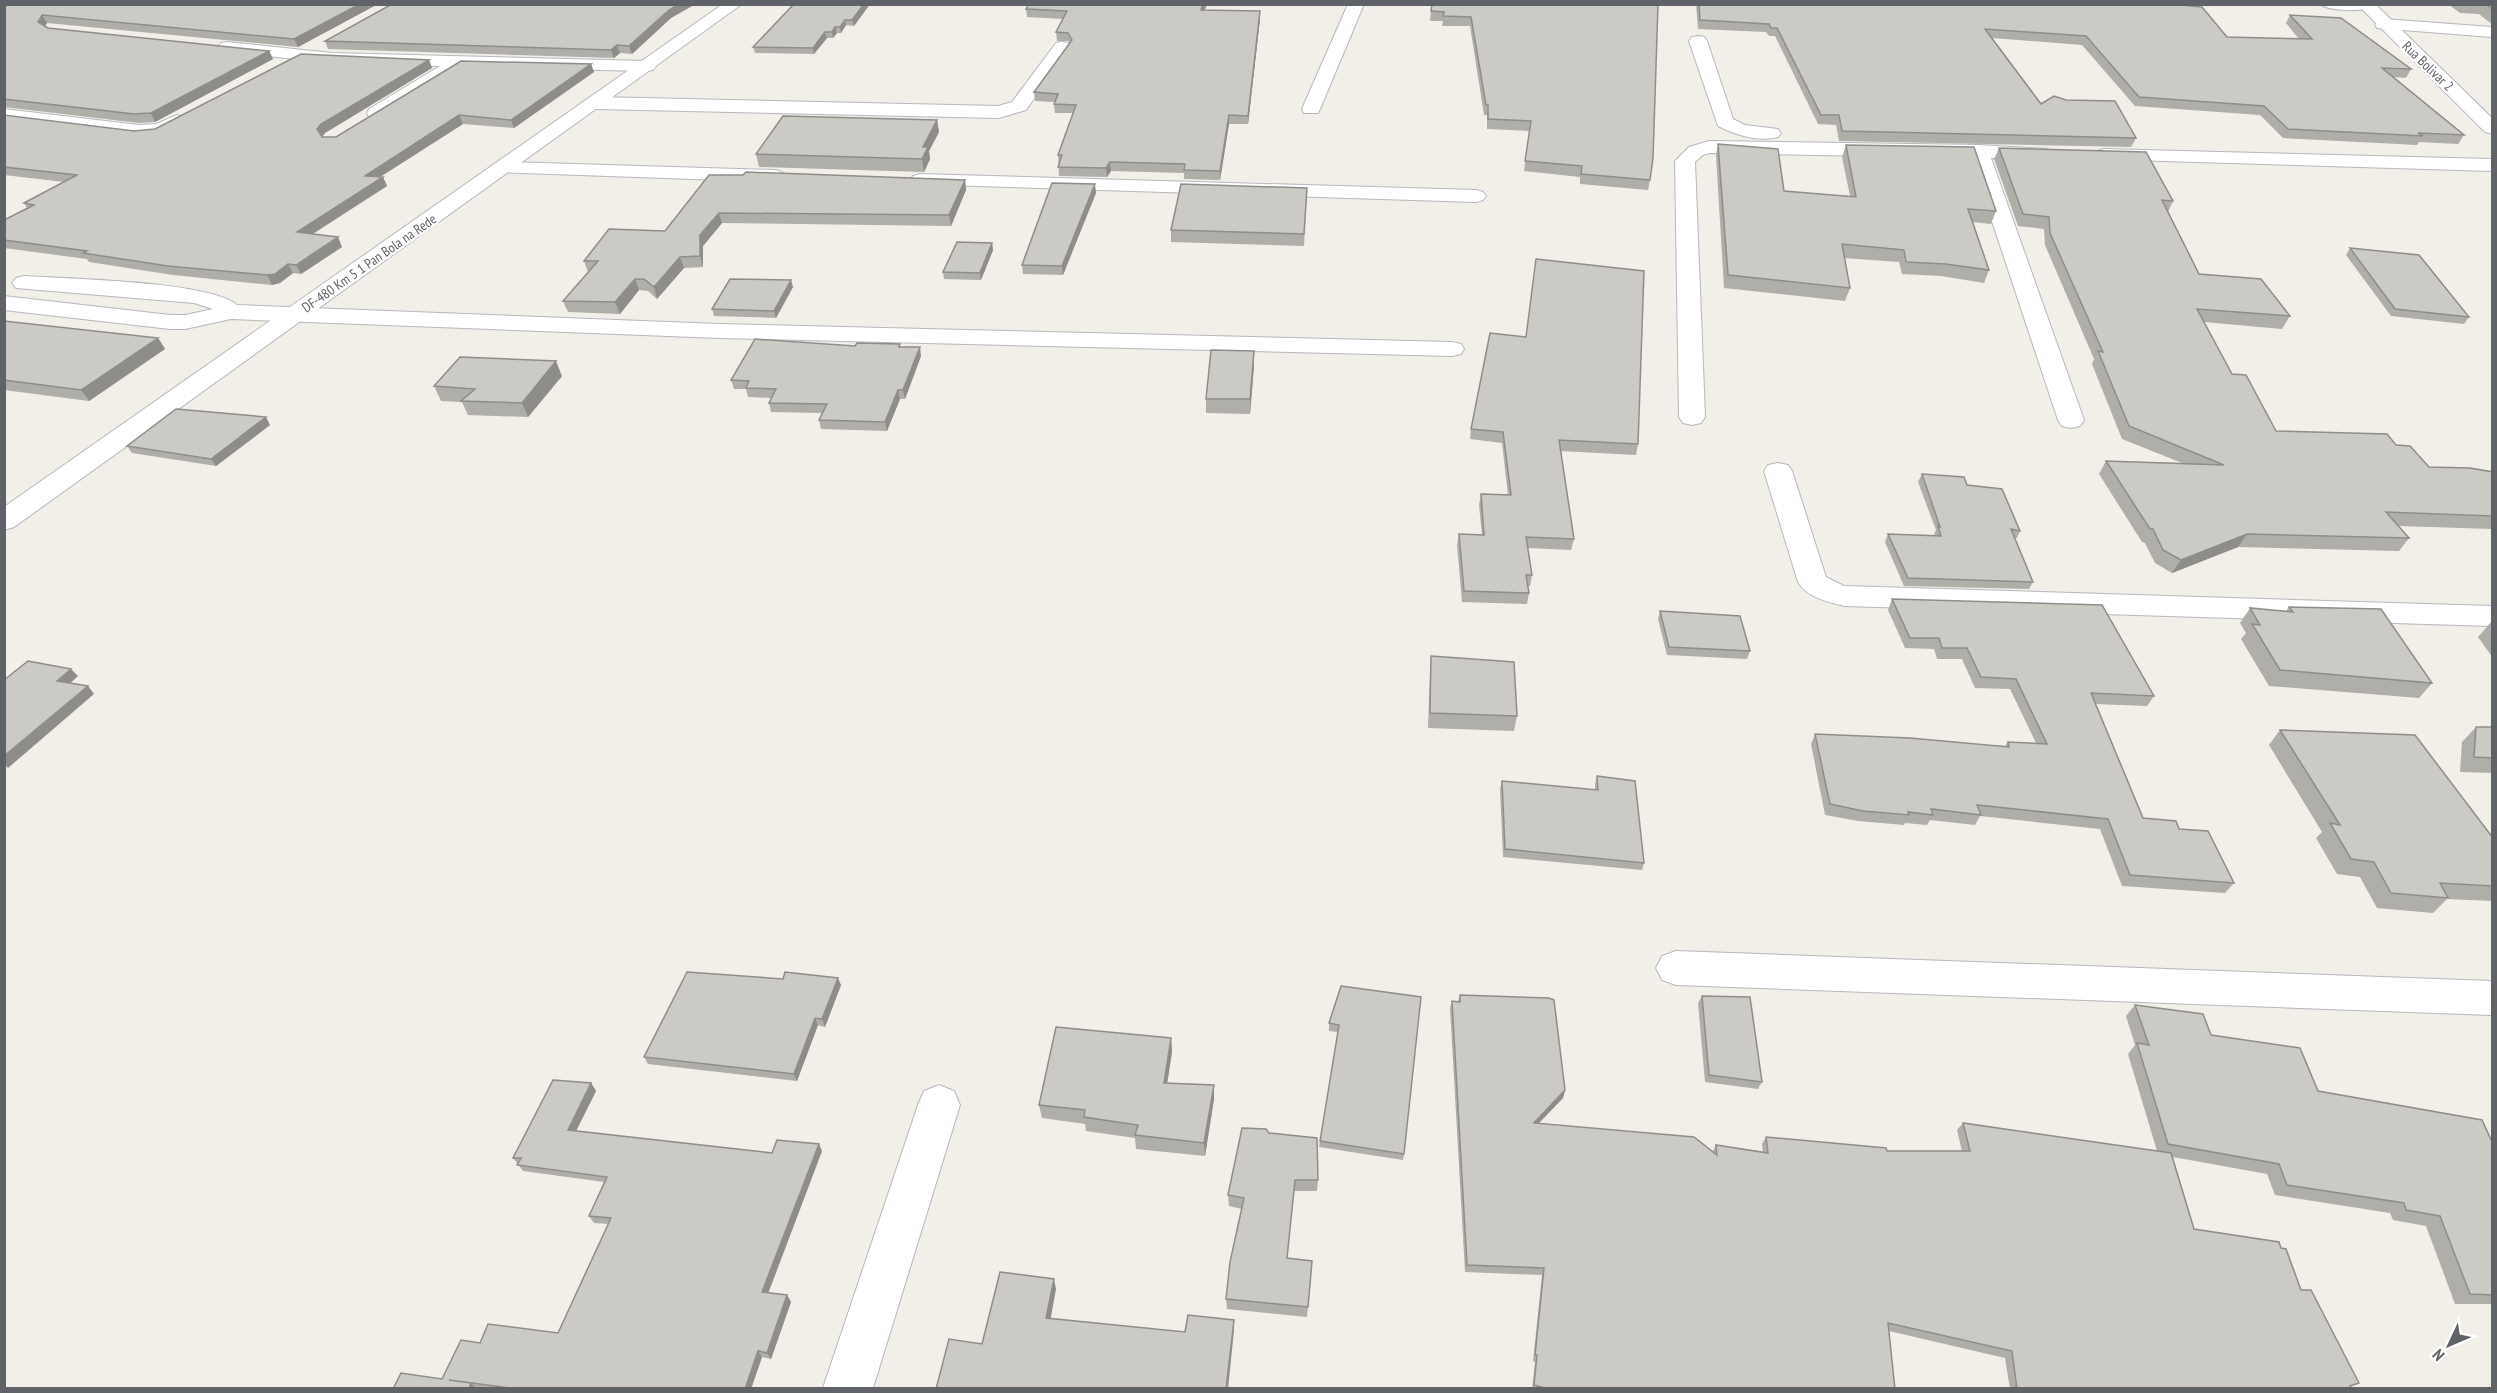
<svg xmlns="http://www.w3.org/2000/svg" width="2497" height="1393" viewBox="0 0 2497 1393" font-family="'PT Sans Narrow',sans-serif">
  <rect width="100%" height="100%" fill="#f1efe8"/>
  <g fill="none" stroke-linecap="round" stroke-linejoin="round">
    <defs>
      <g id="minor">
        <path d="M1348,4h16l-44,105 -2,4h-14l-2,-4z"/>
        <path d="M2320,4h53v1c-7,8 -45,6 -53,-1z"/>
        <path d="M2383,19l109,8v10l-115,-9 -2,-4z"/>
        <path d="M1698,36l6,1 3,4 26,78 12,6 33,4 3,4 -3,4c-20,5 -42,-2 -60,-11l-29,-85 3,-4z"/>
        <path d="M227,42l105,11 315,8 6,1 3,4 -3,4 -6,1 -183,-4 -81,50h-14l-2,-4 2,-4 71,-43 -108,-3 -111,-12 -3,-4 3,-4z"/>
        <path d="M1062,42l6,1 3,4 -45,63 -27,8 -403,-9 -7,-2 -2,-4 2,-4 7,-2 402,9 14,-4 44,-59z"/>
        <path d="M4,109l135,16 17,-1 21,-9 7,2 3,4 -3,4 -17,8 -28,4 -135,-16z"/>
        <path d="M1709,141l270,4 69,4 3,4 -3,4 -7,2 -50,-1 93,262 -4,6 -9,2 -9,-2 -4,-6 -87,-262 -261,-5 -7,2 -8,7 10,255 -4,6 -9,2 -9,-2 -4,-6 -4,-256 14,-14z"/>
        <path d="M2104,149l388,10v12l-395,-12 -3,-4 3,-4z"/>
        <path d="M504,162l271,8 7,2 3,4 -3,4 -7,2 -278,-10 -3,-4 3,-4z"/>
        <path d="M920,174l556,16 7,2 3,4 -3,4 -7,2 -563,-18 -3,-4 3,-4z"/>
        <path d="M24,276c42,3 186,5 213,29l482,19 733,18 9,2 3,5 -3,5 -9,2 -733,-18 -488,-19 -46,10h-15l-166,-19v-14l166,19h15l28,-6 -19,-6 -178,-15 -4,-5 4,-5z"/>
        <path d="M1778,463l10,2 4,6 34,106 18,9 648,20v20l-648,-20c-18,-5 -36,-8 -46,-24l-34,-111 4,-6z"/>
        <path d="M1676,951l816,30v34l-816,-30 -14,-5 -6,-12 6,-12z"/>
        <path d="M939,1085l15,6 6,14 -87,283h-50l95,-283 6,-14z"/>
      </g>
      <g id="tertiary">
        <path d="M723,4h19l-728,523 -10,3v-23z"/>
        <path d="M2357,4h18l117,114v16l-7,-2z"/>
      </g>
    </defs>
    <use href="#minor" stroke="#b5b8bc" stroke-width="2"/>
    <use href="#tertiary" stroke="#b5b8bc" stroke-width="2"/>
    <use href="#minor" fill="#fff" fill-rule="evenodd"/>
    <use href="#tertiary" fill="#fff" fill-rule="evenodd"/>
  </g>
  <g fill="#afaea9">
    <path d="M10,4h368l-80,43 -251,-24 -2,3 3,2 221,23 4,8 -118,63 -16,1 -135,-16v-100z"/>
    <path d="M794,4h76l-16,22 -8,-1 -5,8h-4l-4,5h-6l-13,16 -59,-1 -2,-6z"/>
    <path d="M1207,4l-2,6 55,1v8l-12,105h-19l-9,56 -36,-1v-6l-73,-2 -4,6 -48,-1 -1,-21 15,-42h-18l-1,-9 1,-2 -20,-1 -1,-9 36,-49 -2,-2h-11l-1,-9 7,-13 -36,-2 -1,-8z"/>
    <path d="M1658,4l-8,176 -2,10 -68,-6v-7l-56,-6 5,-40 -42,-2v-14h-3l-14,-89h-28l1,-5h-13l1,-10z"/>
    <path d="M1696,4h474l57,33 72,2 -13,-16 4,-8 121,54 -5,9 -12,-1 70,58 -6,9 -39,-2 -2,3 -134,-7 -23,-23 -125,-9 -53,-61 -90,-7 49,66 95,34 -5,9 -292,-6 -3,-16 -18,-1 -43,-88h-6l-3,-4 -68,-3z"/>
    <path d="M2448,4h45v21l-14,-11 -19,-1z"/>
    <path d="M671,18l-39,36 -12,-1 -6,5 -286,-9 -3,-8z"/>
    <path d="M429,60l3,8 -107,65 -3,4h14l255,-73 3,8 -80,56 -51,-4 -83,53h3l4,9 -74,48 29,13 -41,27 -8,-1 -13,10 -8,2 -99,-10 -84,-13 -2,-3 -83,-11v-28l23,-12 -3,-5 40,-21 -60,-7v-60l130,16 21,-2z"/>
    <path d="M937,120l2,12 -10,19 1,8 -6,13 -165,-5 -3,-13z"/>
    <path d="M1718,144l66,47 66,5 -8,-39 4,-12 150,66 -5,13 -18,-2 16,48 -5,13 -43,-7 -39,-2 -3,-12 -55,-4 6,30 -5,13 -121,-13 -8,-133z"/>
    <path d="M1999,148l174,53 -5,11 31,62 91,42 -8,13 -78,-7 28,52 44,57 120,14 33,22 64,5v57l-95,-3 11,12 -10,13 -161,-4 -66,26 -17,-10 -10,-20 -3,-1 -43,-68 7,-13 76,2 -60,-24 -30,-75 2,-5 -49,-114 -1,-16 -26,-3 -24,-67z"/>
    <path d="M743,175l222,5 1,10 -15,36 -229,-3 -19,23v21l-19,1 -27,31 -9,-8 -9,-1 -19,24 -52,-2 -5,-11 25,-29 -4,-11 81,-30z"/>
    <path d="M1307,188l-3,58 -133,-4v-12z"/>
    <path d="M1096,193l-33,82 -40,-1 -1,-9z"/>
    <path d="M992,243l1,7 -12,30 -37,-1 -1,-7z"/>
    <path d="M2350,248l119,69 -5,7 -73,-8 -45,-61z"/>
    <path d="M793,287l-17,31 -62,-2 -2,-7z"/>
    <path d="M4,321l154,17 7,11 -76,52 -85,-11z"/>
    <path d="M855,346l46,1 20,9 -16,43h-5l-13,32 -66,-2 -2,-9 3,-7 -51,-1 -2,-9 2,-5 -23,-1 -2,-8h-12l-3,-9z"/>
    <path d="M1254,351v15l-4,48 -44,-1v-14z"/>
    <path d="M562,376l-34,41 -60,-2 -6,-13 -21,-1 -7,-15z"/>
    <path d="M270,425l-54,41 -84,-13 -5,-7z"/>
    <path d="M1471,429l167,15 -2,11 -76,-4 14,88 -3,11 -43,-2 4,27 -2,11h-2l1,7 -2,11 -65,-2 -5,-57 2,-11 23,1 -3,-30 2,-11 27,1 -6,-52 -32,-4z"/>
    <path d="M1922,474l45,11 53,46 -3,7h-2l18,44 -4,7 -125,-3 -19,-44 3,-8 47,1 -1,-1 2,-4 -18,-48z"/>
    <path d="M1892,599l262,97 -7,10 -52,-2 48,114 36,11 55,54 -9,10 -103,-7 -22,-57 -120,-13 -5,9 -45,-5 -3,5 -22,-2 -1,2 -46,-4 -33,-6 -14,-71 4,-10 190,12 3,-4 28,1 -26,-54 -35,-1 -13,-29h-25l-3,-10 -29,-1 -17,-38z"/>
    <path d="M2289,607l143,76 -13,15 -150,-12 -28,-47 5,-6 -6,-10 10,-15 36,3z"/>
    <path d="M1660,611l90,40 -3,8 -80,-4 -9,-36z"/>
    <path d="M2491,622h2v36l-15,-21z"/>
    <path d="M1431,656l86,60 -3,15 -86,-3 2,-57z"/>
    <path d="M2476,727h17v46l-33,-1 2,-30z"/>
    <path d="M2280,730l213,108v63l-46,-2 -14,14 -56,-5 -17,-31 -23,-3 -21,-36 6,-6 -53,-87z"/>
    <path d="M1597,776l47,87 -2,7 -139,-13 -3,-68 2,-8 93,9v-6z"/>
    <path d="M841,985l-16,42 -7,-2 -21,56 -149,-17 -4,-7z"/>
    <path d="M1341,986l63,168 -1,6 -84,-13 19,-115 -9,-1v-8z"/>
    <path d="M1460,995l105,95 -2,8 -24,25 174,28 3,-6 47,8 -1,-9 4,-7 121,14h75l-5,-21 6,-7 194,28 -29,-97 7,-9 -9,-29 9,-11 76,30 107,56 175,53v160h-38l-29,-78 -33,-6 -3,-7 -115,-18 -8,-21 -94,-17 21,72 107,61 51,99h-342l-5,-31 -116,-27 6,58h-363l3,-27 -2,-1 9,-86 -77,-3 -15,-264 2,-7h6z"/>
    <path d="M1702,996l60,86 -4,7 -53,-7 -7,-79z"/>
    <path d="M1171,1038l1,14 -5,31 47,2v14l-9,57 -69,-7 -1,-11 -49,-7 -1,-7 -43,-6 -3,-13z"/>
    <path d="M591,1083l5,8 -20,40 196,22 50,-2 -54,142 19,2 4,7 -20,57 -9,-2 -11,32h-358l49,-10 38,-36 78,-10 51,-109 -15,-1 -5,-7 15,-34 -81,-11 -10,-13z"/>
    <path d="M1269,1133l49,47 -1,11h-23l-7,67 25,3 -5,56 -80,-8 -1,-10 16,-90 -13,-3 -1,-11z"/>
  </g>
  <g fill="#8f8d8a">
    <path d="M360,4h18l-80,43 -4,-8z"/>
    <path d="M679,4h17l-25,14 -39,36 -3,-8 40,-36z"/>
    <path d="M864,4h6l-16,22 -2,-6z"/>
    <path d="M1203,4h4l-5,14 -1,-8z"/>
    <path d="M1260,11v8l-12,105v-8z"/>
    <path d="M42,15l5,8 -4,7 -5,-8z"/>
    <path d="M845,20l1,5 -5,8 -1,-6z"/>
    <path d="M835,27l2,6 -4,5 -1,-6z"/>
    <path d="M825,32l2,6 -13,16 -1,-6z"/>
    <path d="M617,45l3,8 -6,5 -3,-8z"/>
    <path d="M269,51l4,8 -118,63 -4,-9z"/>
    <path d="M429,60l3,8 -107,65 -4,5 -4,-9 4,-5z"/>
    <path d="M591,64l3,8 -80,56 -3,-8z"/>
    <path d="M459,115l4,9 -94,60 -4,-8z"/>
    <path d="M1229,115v9l-9,56v-9z"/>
    <path d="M937,120l2,12 -10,19 1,8 -6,13 -2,-13 1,-12z"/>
    <path d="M1110,162l1,9 -4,6 -1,-9z"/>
    <path d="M383,177l4,9 -86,55 -4,-9z"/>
    <path d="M965,180l1,10 -15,36 -2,-11z"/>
    <path d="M1095,184l1,9 -33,82 -1,-9z"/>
    <path d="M719,213l3,10 -19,23v21l-3,-11v-21z"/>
    <path d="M338,237l4,10 -41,27 -5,-9z"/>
    <path d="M992,243l1,7 -12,30 -1,-7z"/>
    <path d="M680,257l4,11 -27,31 -3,-12z"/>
    <path d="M288,264l5,9 -13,10 -8,2 -5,-10z"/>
    <path d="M635,279l4,11 -19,24 -5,-12z"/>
    <path d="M791,280l2,7 -17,31 -2,-7z"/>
    <path d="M158,338l7,11 -76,52 -8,-11z"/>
    <path d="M920,347l1,9 -16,43 -2,-9z"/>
    <path d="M1254,351v15l-4,48v-15z"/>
    <path d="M556,361l6,15 -34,41 -6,-14z"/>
    <path d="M898,390l2,9 -13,32 -2,-9z"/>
    <path d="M266,417l4,8 -54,41 -5,-7z"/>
    <path d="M2247,534l-9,13 -66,26 9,-13z"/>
    <path d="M71,669l7,7 -14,13 -7,-8z"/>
    <path d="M88,686l6,8 -86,74 -4,-4v-8z"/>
    <path d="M838,978l3,7 -16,42 -3,-8z"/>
    <path d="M815,1018l3,7 -21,56 -3,-7z"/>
    <path d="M1171,1038l1,14 -7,45 -1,-14z"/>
    <path d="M591,1083l5,8 -23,46 -5,-7z"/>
    <path d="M1214,1085v14l-9,57 -1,-13z"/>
    <path d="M1565,1090l-2,8 -31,32 2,-7z"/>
    <path d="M819,1144l3,7 -56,148 -4,-7z"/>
    <path d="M1054,1279l2,10 -7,39 -3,-10z"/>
    <path d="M787,1295l4,7 -20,57 -4,-6z"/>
    <path d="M1234,1320v10l-6,59h-2z"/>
    <path d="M758,1351l4,6 -11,32h-6z"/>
    <path d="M471,1383l6,6h-8z"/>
  </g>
  <g fill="#cccac5" stroke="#8f8d8a" stroke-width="1.5">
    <path d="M10,4h350l-66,35 -252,-24 -4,7 10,6 221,23 -118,62 -17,1 -130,-15v-92z"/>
    <path d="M392,4h287l-10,6 -40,36 -12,-1 -6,5 -286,-9z"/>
    <path d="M794,4h70l-12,16h-7l-5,7h-5l-3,5h-7l-12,16 -60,-1z"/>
    <path d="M1029,4h174l-2,6 59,1 -12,105 -19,-1 -9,56 -36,-1 1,-6 -75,-2 -4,6 -48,-1 4,-12h-4l18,-50 -22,-1 4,-10 -24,-2 38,-52 -4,-7 -12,-1 11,-21 -41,-2z"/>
    <path d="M1432,4h226l-5,154 -3,22 -69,-6 1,-8 -57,-5 6,-40 -43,-2v-14h-2l-15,-88 -28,-1 1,-4 -13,-1z"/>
    <path d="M1699,4h471l32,3 25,30 85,2 -22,-24 51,3 70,51 -29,-1 82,67 -46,-2 5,3 -135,-7 -24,-23 -125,-9 -53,-61 -101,-7 56,75 13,-8 12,4 49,1 21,37 -294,-7 -3,-16h-18l-44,-87h-6l-2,-4 -69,-4z"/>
    <path d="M2486,4h7v6z"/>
    <path d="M301,54l128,6 -108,64 -4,5 5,8h14l125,-76 130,3 -80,56 -52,-5 -94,61 18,1 -86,55 41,5 -42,28 -8,-1 -13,10 -8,1 -99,-9 -85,-13 4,-2 -83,-11v-20l30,-15 -10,-2 53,-28 -73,-8v-52l130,16 21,-2z"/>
    <path d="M783,116l154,4 -14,27h5l-6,12 -166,-5z"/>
    <path d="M1718,144l60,5 6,42 72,6 -10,-52 128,2 22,64 -28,-2 21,61 -43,-6 -40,-2 -2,-12 -62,-6 8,44 -122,-13z"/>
    <path d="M1999,148l147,4 27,49 -11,-1 37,74 62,5 29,37 -93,-7 35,65 14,1 30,56 111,3 9,11 14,1 19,21 41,1 23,4v44l-107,-4 23,26 -162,-4 -66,26 -18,-10 -10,-21h-3l-44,-68 118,4 -95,-39 -31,-75 5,1 -53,-119 -1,-16 -26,-3z"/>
    <path d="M746,172l219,8 -16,35 -230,-2 -19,22v21l-20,1 -26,30 -10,-8h-9l-20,23 -52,-1 35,-40h-14l25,-32 56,2 44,-56h34z"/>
    <path d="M1052,183l43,1 -33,82 -40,-1z"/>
    <path d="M1181,184l126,4 -3,46 -133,-4z"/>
    <path d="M957,242l35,1 -12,30 -37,-1z"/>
    <path d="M2350,248l69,7 50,62 -74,-8z"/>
    <path d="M1536,259l108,12 -6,173 -79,-4 15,99 -48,-2 6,38h-6l3,18 -65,-2 -5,-57 25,1 -3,-41 30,1 -8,-63 -32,-3 19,-96 36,4z"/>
    <path d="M730,279l61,1 -17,31 -62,-2z"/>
    <path d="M4,321l154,17 -77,52 -77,-10z"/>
    <path d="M755,339l100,7 2,-3 43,1 -1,3h21l-17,43h-5l-13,32 -66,-2 8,-16 -58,-1 7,-14 -30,-1 3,-7 -18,-1z"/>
    <path d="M1211,350l43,1 -4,48h-44z"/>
    <path d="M460,357l96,4 -34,42 -61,-2 14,-12 -41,-3z"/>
    <path d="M176,409l90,8 -55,42 -84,-13z"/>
    <path d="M1922,474l42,3 3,8 35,4 18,42 -9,-2 22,53 -125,-4 -20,-44 53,2 -3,-10 2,1z"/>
    <path d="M1892,599l210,6 52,91 -63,-3 52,125 33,3 3,8 29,2 26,52 -104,-8 -22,-56 -131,-14 4,10 -50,-6 2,6 -25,-3 1,3 -46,-4 -33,-7 -15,-70 95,4 99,9 -1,-5 39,2 -31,-65 -35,-2 -14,-29h-25l-3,-10h-29z"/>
    <path d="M2289,607l92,2 51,74 -152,-13 -28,-46 8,1 -10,-17 43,4z"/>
    <path d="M1660,611l80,5 10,35 -81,-4z"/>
    <path d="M1431,656l83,6 3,54 -87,-3z"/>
    <path d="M28,661l43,8 -14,12 31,5 -84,70v-76z"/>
    <path d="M2476,727h17v31l-19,-1z"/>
    <path d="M2280,730l135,5 78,103v48l-53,-3 8,15 -57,-5 -17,-31 -23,-3 -21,-36 10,2z"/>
    <path d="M1597,776l38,5 9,82 -139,-14 -3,-68 96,9z"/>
    <path d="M687,972l96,7 2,-7 53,6 -16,41 -7,-1 -21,56 -150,-17z"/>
    <path d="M1341,986l80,11 -17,157 -84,-13 19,-116 -10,-2z"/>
    <path d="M1460,995l89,3 5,2 11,90 -31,33 160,14 23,18 -1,-10 52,8 -2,-16 120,11 1,3h83l-7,-28 208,30 23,76 85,13 2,6 5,1 15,41h10l48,93 -9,3 2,3h-335l-5,-38 -124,-28 7,66h-347l-14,-4 3,-30h-2l9,-87 -77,-3 -15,-264 8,1z"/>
    <path d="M1702,996l48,1 12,85 -53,-7z"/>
    <path d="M2135,1005l68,9 8,21 89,13 18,43 164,29 11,24v151l-23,-1 -30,-78 -34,-6 -2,-7 -117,-18 -8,-21 -111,-20 -31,-101 12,2z"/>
    <path d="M1056,1027l115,11 -7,45 50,2 -10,58 -69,-8 3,-10 -54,-8 1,-7 -46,-5z"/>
    <path d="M553,1080l38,3 -23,47 204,23 5,-13 42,4 -57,148 25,3 -20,58 -9,-2 -13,38h-227l-69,-9 22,3 -2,6h-76l8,-16 41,6 19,-39 19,3 8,-19 70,9 53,-115 -22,-2 18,-39 -90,-12 4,-7h-8z"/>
    <path d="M1242,1128l24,1 3,4 48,5 1,42h-23l-8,78 25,3 -4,46 -82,-8 4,-37 14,-64 -16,-3z"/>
    <path d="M1000,1272l54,7 -8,39 139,14 3,-17 46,5 -8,69h-290l13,-50 33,5z"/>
  </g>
  <g text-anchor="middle" stroke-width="4.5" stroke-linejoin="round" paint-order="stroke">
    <g font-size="14" fill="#5f6368" stroke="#fff">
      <text transform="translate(2428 66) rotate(44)" y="5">Rua Bolivar 2</text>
      <text transform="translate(369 263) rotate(-35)" y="5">DF-480 Km 5 1 Pan Bola na Rede</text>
    </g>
  </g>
  <rect width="2497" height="1393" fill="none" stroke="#5f6368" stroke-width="12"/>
  <g transform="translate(2449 1345) rotate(226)" stroke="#ffffff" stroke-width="4.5" paint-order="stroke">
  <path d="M0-4.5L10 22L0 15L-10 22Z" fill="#5f6368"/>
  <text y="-9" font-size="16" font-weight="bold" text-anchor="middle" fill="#5f6368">N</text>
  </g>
</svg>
